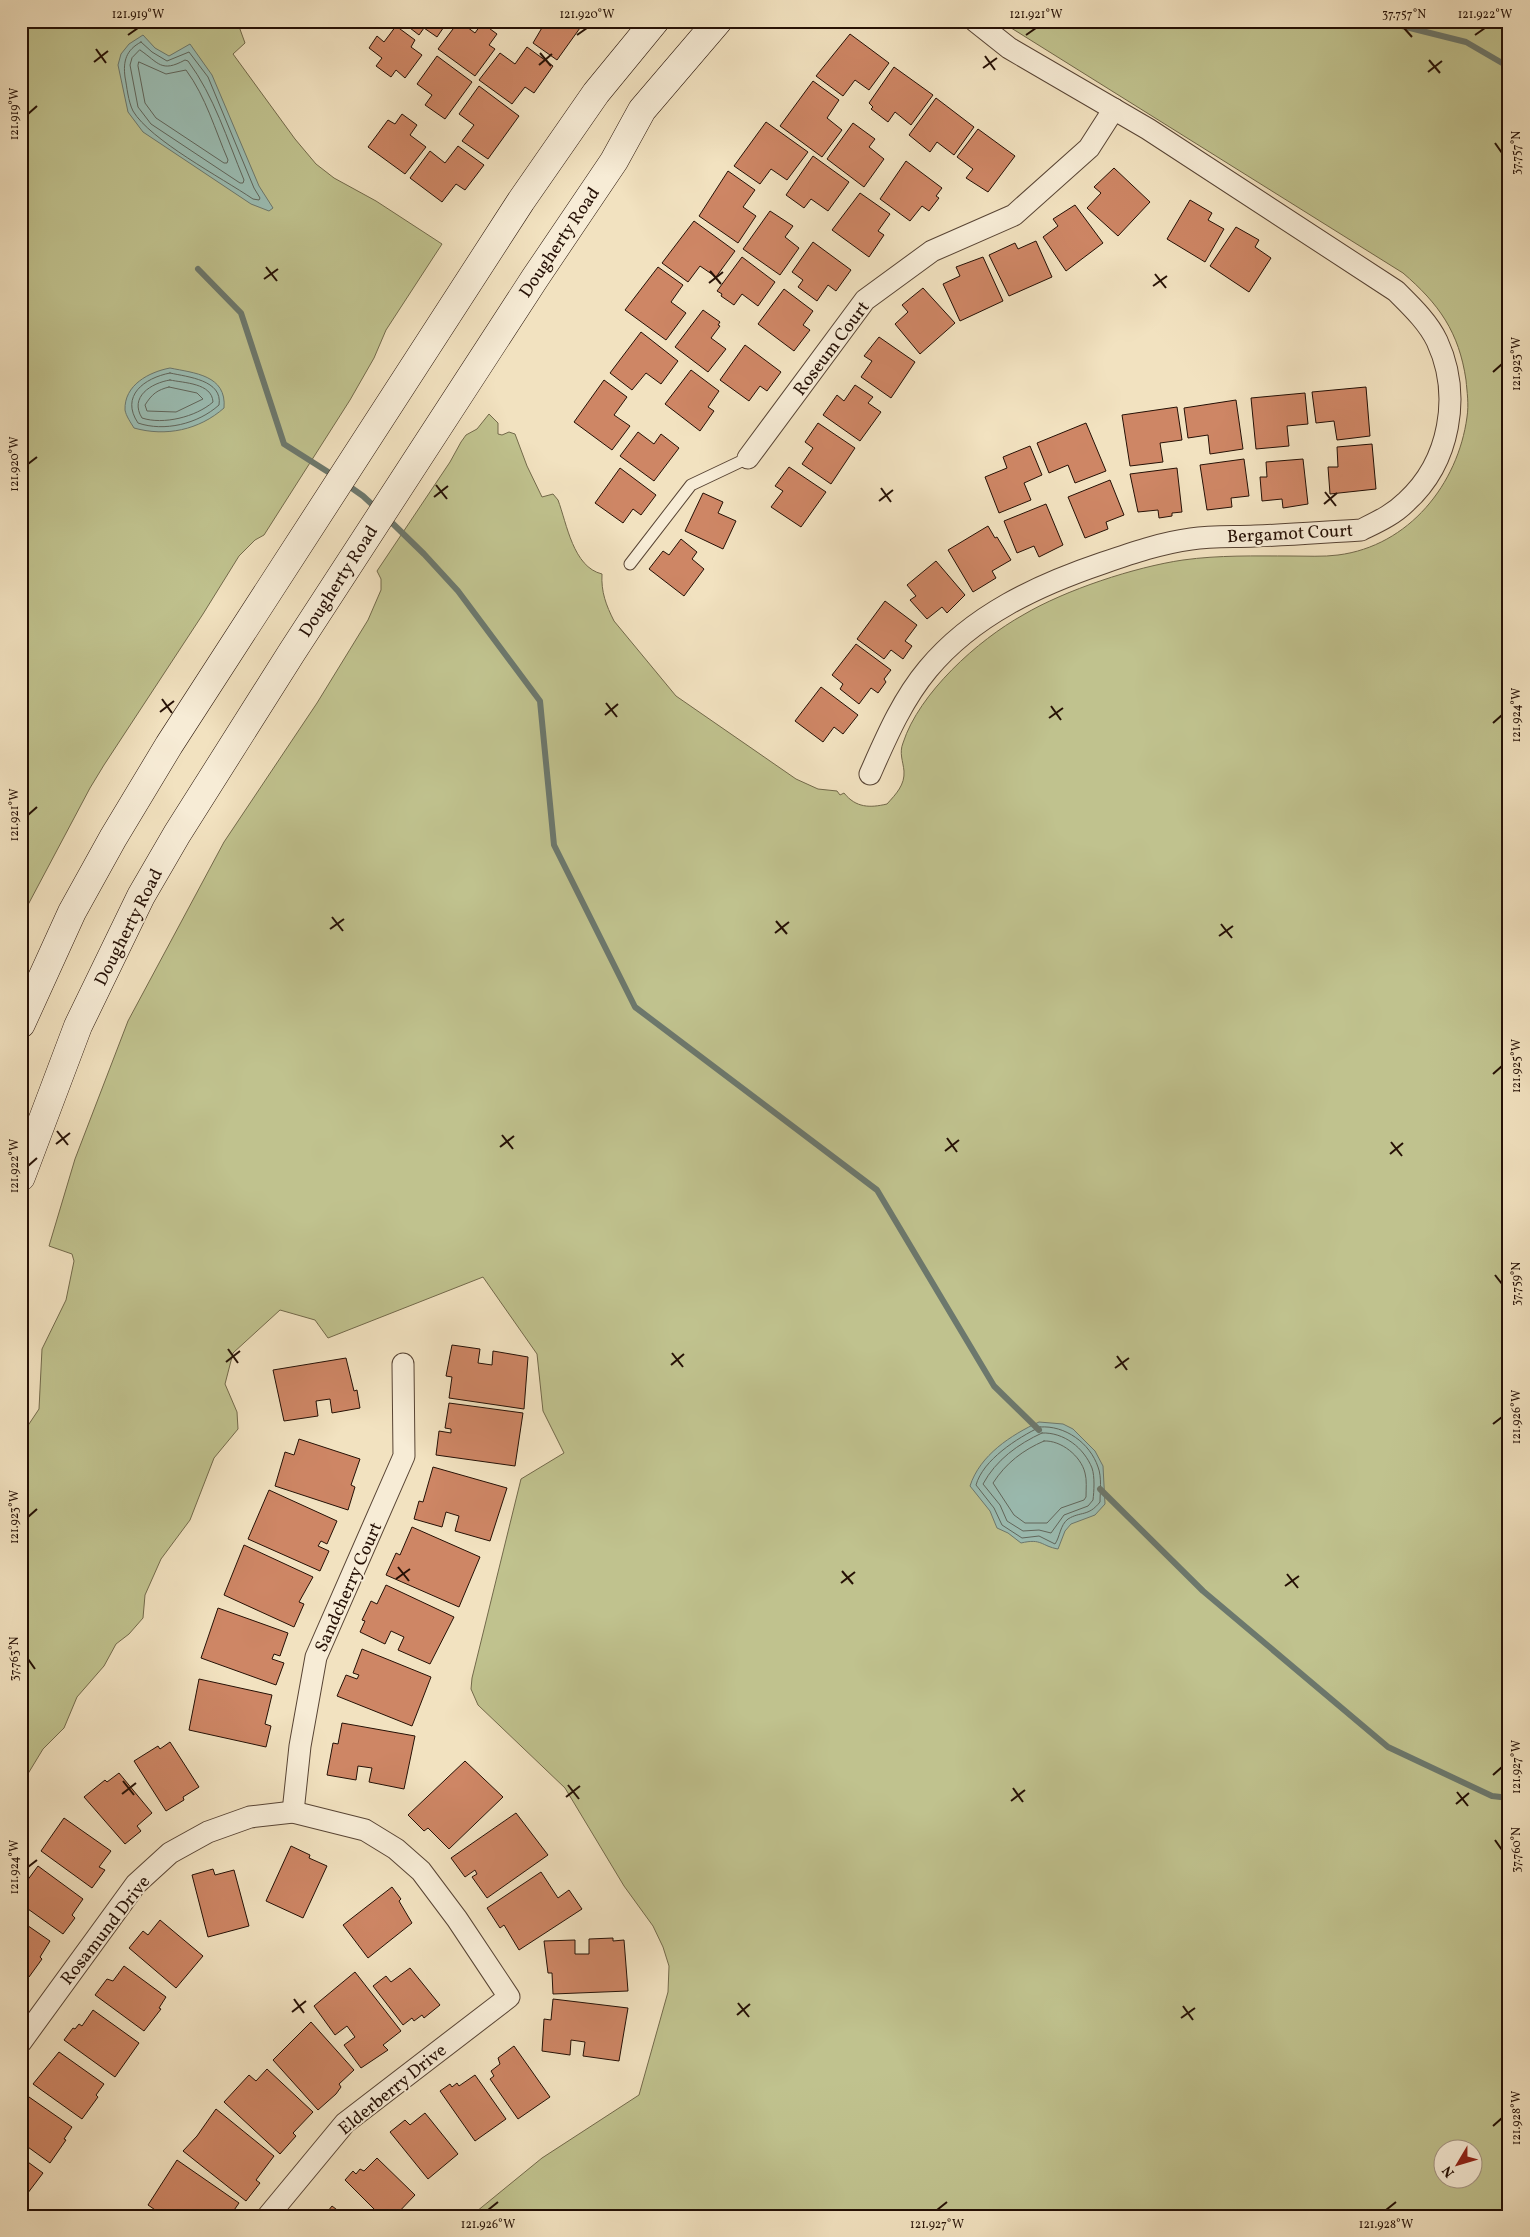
<svg xmlns="http://www.w3.org/2000/svg" width="1530" height="2237" viewBox="0 0 1530 2237" font-family="Vollkorn,serif">
  <rect width="100%" height="100%" fill="#f2e2c0"/>
  <filter id="stains"><feTurbulence type="fractalNoise" baseFrequency=".004" numOctaves="4"/><feColorMatrix values="0 0 0 0 .2 0 0 0 0 .09 0 0 0 0 .02 0 0 0 .5 -.17"/></filter>
  <radialGradient id="worn" r=".72"><stop offset=".6" stop-color="#630" stop-opacity="0"/><stop offset="1" stop-color="#630" stop-opacity=".3"/></radialGradient>
  <g fill="#c0c28e" stroke="#72694a" fill-rule="evenodd">
    <path d="M21,21h216l8,22 -12,11 62,85 21,25 18,14 42,23 66,43 -56,86 -12,28 -24,42 -86,135 -9,5 -16,16 -36,58 -99,151 -14,23 -69,130z"/>
    <path d="M1000,21h509v2195h-1038l71,-58 97,-63 29,-103 1,-26 -6,-19 -10,-21 -29,-40 -59,-98 -87,-83 -7,-16 1,-11 49,-199 43,-26 -21,-42 -6,-57 -54,-77 -155,61 -13,-18 -35,-10 -47,43 -8,31 12,28 1,17 -24,29 -24,62 -29,39 -16,36 -2,23 -14,16 -13,10 -12,22 -27,31 -13,31 -21,21 -17,28 -5,13v-313l6,-50 12,-18 3,-60 24,-49 8,-39 -2,-7 -23,-8 26,-87 53,-138 96,-179 93,-139 51,-83 13,-30v-11l-4,-8 73,-109 11,-20 5,-7 11,-6 12,-15 9,9v11l4,1 7,-3 6,2 12,32 15,31 11,-3 5,6c9,24 15,67 44,74 -1,18 4,31 12,47l62,75 120,83 22,10 19,2 3,4 4,-2c12,15 26,15 43,11 9,-10 18,-19 17,-33 -1,-10 -5,-18 -1,-28 16,-50 75,-103 120,-128 42,-25 112,-48 160,-55 36,-5 72,-4 108,-4 16,0 32,1 47,-1 71,-9 120,-71 129,-138 2,-13 0,-25 -1,-37 -7,-48 -27,-76 -63,-107zM1442,2150h30v30h-30z"/>
  </g>
  <g fill="#9bbdb3" stroke="#6c786d">
    <path d="M143,35l12,13 14,8 21,-12 22,31 47,111 14,22 -4,3 -18,-7 -108,-72 -15,-20 -10,-47 3,-11 8,-10z"/>
    <path d="M170,368c24,5 57,7 54,40 -25,22 -58,29 -90,20 -3,-5 -8,-12 -9,-18 -1,-25 24,-38 45,-42z"/>
    <path d="M1039,1422l24,2 10,5 22,22 8,15 2,38 -10,11 -24,9 -6,7 -7,18c-17,-3 -16,-11 -37,-6l-13,-10 -11,-5 -7,-17 -20,-25c10,-31 41,-51 69,-64z"/>
  </g>
  <g fill="none" stroke-linecap="round" stroke-linejoin="round">
    <g stroke="#60665c" stroke-width="1">
      <path d="M141,42l11,10 15,9 22,-9 19,25 46,111 6,10 -1,2 -6,-1c-31,-21 -103,-59 -120,-88 -5,-10 -6,-24 -8,-34 -2,-16 1,-27 16,-35z"/>
      <path d="M140,50c19,13 21,23 45,10l3,1c26,35 39,78 56,119l-1,3h-3l-89,-59 -13,-17 -8,-42 2,-7z"/>
      <path d="M139,62l27,12 20,-4c20,27 29,60 42,90l-1,3h-3l-68,-45 -11,-15 -7,-37z"/>
      <path d="M170,373c18,4 53,7 49,32 -21,19 -55,27 -81,18 -18,-27 6,-45 32,-50z"/>
      <path d="M170,380c14,3 42,3 43,22 -17,15 -50,23 -71,16 -13,-21 9,-35 28,-38z"/>
      <path d="M169,387l28,6 6,6 -27,13 -29,-1 -2,-6c7,-11 12,-15 24,-18z"/>
      <path d="M1040,1427c25,-2 50,16 58,40 4,10 2,25 2,35 -12,15 -19,9 -32,17 -8,6 -8,18 -13,25l-16,-8 -17,2 -20,-13 -8,-17 -18,-23c7,-25 41,-47 64,-58z"/>
      <path d="M1042,1433c22,-1 42,15 50,35 3,9 2,23 1,32l-5,6 -24,9 -13,18 -12,-3 -16,1 -16,-10 -7,-16 -17,-21c13,-24 35,-40 59,-51z"/>
      <path d="M1044,1441c17,-1 37,15 41,32 2,7 1,16 1,24l-2,3 -23,8 -14,15h-22l-11,-8 -21,-32c13,-20 30,-33 51,-42z"/>
    </g>
    <g stroke="#6c786d" stroke-width="6">
      <path d="M1382,21l84,21 43,25"/>
      <path d="M198,269l43,44 43,131 52,33"/>
      <path d="M346,484l17,12 14,13"/>
      <path d="M386,517l38,37 34,37 82,110 14,144 81,162 242,183 117,196 45,44"/>
      <path d="M1100,1489l103,102 185,156 104,49 17,2"/>
    </g>
  </g>
  <g fill="#ce8665" stroke="#251005">
    <path d="M401,21h47l-11,16 -13,-9 -5,7z"/>
    <path d="M459,21l16,12 7,-10 15,11 -8,11 6,4 -20,27 -37,-27z"/>
    <path d="M537,21h48l-28,39 -24,-17 10,-17z"/>
    <path d="M396,26l19,14 -4,7 11,8 -17,23 -9,-8 -5,7 -15,-11 6,-8 -13,-10 8,-12 7,6z"/>
    <path d="M850,34l39,29 -20,27 -14,-10 -12,16 -27,-20z"/>
    <path d="M527,47l26,19 -19,27 -9,-6 -13,17 -33,-24 21,-27 15,11z"/>
    <path d="M437,56l35,26 -27,37 -20,-14 7,-10 -15,-11z"/>
    <path d="M894,67l39,28 -22,30 -16,-13 -7,10 -17,-13 2,-2 -4,-4z"/>
    <path d="M813,81l26,19 -12,18 15,12 -20,27 -42,-31z"/>
    <path d="M479,86l40,30 -31,43 -26,-18 12,-16 -15,-11z"/>
    <path d="M936,98l38,29 -20,28 -17,-13 -7,10 -21,-17z"/>
    <path d="M402,114l15,11 -7,10 16,12 -21,27 -37,-27 20,-27 7,4z"/>
    <path d="M766,122l42,30 -21,28 -16,-11 -11,15 -26,-18z"/>
    <path d="M853,123l22,16 -6,8 15,12 -20,28 -37,-28z"/>
    <path d="M978,129l37,27 -27,36 -22,-14 7,-9 -16,-12z"/>
    <path d="M458,146l26,19 -19,25 -9,-6 -14,18 -32,-24 20,-27 15,12z"/>
    <path d="M813,156l36,26 -21,29 -17,-12 -7,9 -18,-13z"/>
    <path d="M906,161l36,27 -6,8 3,2 -10,13 -7,-5 -12,15 -30,-22z"/>
    <path d="M1114,168l36,34 -32,34 -31,-28 14,-15 -7,-6z"/>
    <path d="M728,171l27,19 -12,17 13,9 -18,27 -39,-27z"/>
    <path d="M860,193l30,21 -12,17 6,4 -15,22 -37,-27z"/>
    <path d="M1190,200l22,13 -4,7 16,9 -19,33 -38,-23z"/>
    <path d="M1075,205l28,38 -37,28 -23,-34 15,-11 -5,-7z"/>
    <path d="M770,211l23,15 -8,11 14,11 -19,27 -37,-26z"/>
    <path d="M694,221l41,30 -19,26 -16,-11 -12,16 -26,-19z"/>
    <path d="M1236,227l23,13 -4,7 16,11 -22,34 -39,-26z"/>
    <path d="M1036,241l16,36 -43,19 -20,-41 26,-12 3,6z"/>
    <path d="M813,242l38,28 -15,21 -8,-6 -11,16 -19,-14 5,-7 -11,-8z"/>
    <path d="M742,257l33,25 -17,24 -16,-12 -8,11 -13,-9 1,-2 -5,-3z"/>
    <path d="M983,257l20,44 -43,20 -17,-37 17,-8 -4,-9z"/>
    <path d="M658,267l25,18 -12,17 15,11 -20,27 -41,-30z"/>
    <path d="M923,288l32,35 -35,31 -25,-30 13,-12 -6,-7z"/>
    <path d="M784,289l29,22 -10,14 7,5 -16,21 -36,-27z"/>
    <path d="M703,310l17,12 -2,3 2,1 -9,12 15,11 -18,23 -33,-25z"/>
    <path d="M641,332l37,29 -17,23 -15,-11 -14,17 -22,-17z"/>
    <path d="M879,337l36,25 -24,36 -30,-21 11,-16 -8,-5z"/>
    <path d="M745,345l36,27 -14,19 -7,-5 -11,15 -29,-21z"/>
    <path d="M691,370l28,21 -11,16 6,4 -14,20 -35,-27z"/>
    <path d="M604,380l23,17 -13,18 16,11 -18,24 -38,-28z"/>
    <path d="M855,385l18,12 -5,6 13,9 -21,29 -37,-26 14,-20 7,6z"/>
    <path d="M1366,387l4,49 -33,4 -3,-19 -18,2 -4,-31z"/>
    <path d="M1305,393l3,31 -21,2 2,20 -33,3 -5,-51z"/>
    <path d="M1236,400l7,49 -33,5 -2,-19 -20,3 -4,-30z"/>
    <path d="M1177,407l5,33 -22,3 3,19 -33,4 -8,-51z"/>
    <path d="M818,423l37,25 -24,36 -29,-20 11,-16 -8,-6z"/>
    <path d="M1086,423l20,48 -31,12 -7,-18 -19,8 -12,-30z"/>
    <path d="M638,432l16,12 7,-10 18,14 -25,33 -34,-25z"/>
    <path d="M1372,444l4,45 -46,5 -2,-27h10l-1,-20z"/>
    <path d="M1030,446l12,29 -18,8 7,17 -32,13 -14,-36 22,-9 -4,-11z"/>
    <path d="M1244,459l5,37 -18,2 1,9 -25,3 -7,-45z"/>
    <path d="M1303,459l5,45 -25,4 -1,-9 -20,2 -2,-24h7l-1,-15z"/>
    <path d="M789,467l37,25 -25,35 -30,-20 12,-16 -8,-5z"/>
    <path d="M620,468l36,27 -15,20 -8,-6 -10,14 -28,-20z"/>
    <path d="M1177,468l5,44 -10,1v3l-13,2 -1,-8 -20,2 -8,-38z"/>
    <path d="M1110,480l14,35 -18,7 2,7 -23,9 -17,-41z"/>
    <path d="M703,493l20,9 -5,11 18,8 -13,28 -38,-18z"/>
    <path d="M1046,504l17,41 -24,12 -5,-11 -17,7 -13,-32z"/>
    <path d="M988,526l7,12 2,-1 14,23 -19,11 4,7 -23,14 -25,-42z"/>
    <path d="M681,539l16,13 -5,7 12,10 -20,27 -35,-27 14,-18 6,4z"/>
    <path d="M936,561l29,34 -18,18 -5,-6 -15,12 -17,-19 6,-4 -9,-11z"/>
    <path d="M885,601l32,24 -12,16 7,5 -9,13 -12,-9 -7,9 -27,-20z"/>
    <path d="M856,644l35,26 -7,9 2,3 -8,11 -7,-5 -12,16 -19,-15 3,-5 -11,-9z"/>
    <path d="M821,687l37,28 -15,19 -9,-7 -11,15 -28,-21z"/>
    <path d="M452,1345l28,4 -2,14 14,2 1,-14 35,6 -4,52 -75,-11 3,-21 -6,-1z"/>
    <path d="M346,1358l8,33 3,-1 3,18 -28,5 -2,-14 -14,2 2,15 -34,5 -11,-51z"/>
    <path d="M449,1403l74,10 -8,53 -79,-11 3,-24 12,2v-4l-6,-1z"/>
    <path d="M299,1439l61,20 -9,26 4,2 -7,23 -73,-24 10,-34 9,3z"/>
    <path d="M433,1467l74,21 -17,53 -35,-10 4,-15 -13,-4 -4,15 -28,-8 5,-18 4,1z"/>
    <path d="M269,1490l68,31 -10,23 -6,-3 -3,5 11,5 -9,20 -72,-32z"/>
    <path d="M412,1527l68,30 -21,50 -73,-32 10,-22 4,2z"/>
    <path d="M244,1545l69,32 -14,25 5,2 -10,23 -70,-32z"/>
    <path d="M386,1585l68,32 -24,47 -32,-14 6,-13 -13,-6 -6,13 -25,-12 5,-11 -3,-1 9,-19 6,3z"/>
    <path d="M218,1608l70,25 -8,23 -6,-2 -2,5 12,4 -8,22 -75,-27z"/>
    <path d="M362,1649l69,28 -19,49 -75,-30 9,-21 11,4 2,-4 -6,-2z"/>
    <path d="M199,1679l73,16 -7,29 6,2 -5,21 -77,-17z"/>
    <path d="M342,1723l73,13 -11,53 -35,-7 3,-14 -14,-2 -2,14 -29,-5 6,-32 5,1z"/>
    <path d="M170,1742l29,45 -16,10 1,3 -18,11 -32,-50 24,-15 2,3z"/>
    <path d="M465,1761l38,36 -54,52 -21,-21 -4,3 -16,-16z"/>
    <path d="M119,1773l33,40 -15,13 4,5 -16,13 -41,-47 21,-17 2,2z"/>
    <path d="M516,1813l32,42 -61,43 -15,-21 5,-3 -2,-4 -10,7 -14,-19z"/>
    <path d="M64,1818l47,33 -12,16 6,3 -13,18 -51,-37z"/>
    <path d="M291,1846l19,9 -1,3 18,8 -24,52 -37,-17z"/>
    <path d="M38,1866l45,33 -11,16 3,3 -12,16 -42,-30v-15z"/>
    <path d="M213,1869l2,6 19,-5 15,56 -41,11 -16,-62z"/>
    <path d="M541,1872l17,26 11,-8 13,19 -63,41 -15,-25 -4,3 -13,-20z"/>
    <path d="M392,1887l9,12 -2,2 13,22 -44,35 -25,-33z"/>
    <path d="M160,1920l43,36 -27,32 -47,-40 14,-17 5,4z"/>
    <path d="M21,1921l29,20 -10,16 2,2 -13,18 -8,-5z"/>
    <path d="M613,1938v3l11,-1 4,51 -75,3 -1,-21h-4l-4,-32 31,-1v14h14v-15z"/>
    <path d="M124,1966l42,31 -7,11 2,1 -17,22 -49,-36 12,-16 6,2z"/>
    <path d="M410,1968l30,37 -16,13 -2,-3 -8,6 -2,-3 -9,7 -30,-39 13,-10 5,6z"/>
    <path d="M355,1972l46,59 -18,14 5,5 -27,18 -17,-23 11,-8 -8,-11 -12,9 -21,-29z"/>
    <path d="M553,1999l75,9 -9,53 -36,-5 2,-14 -14,-2 -1,15 -28,-4 2,-32 7,1z"/>
    <path d="M93,2010l46,33 -24,34 -51,-37 9,-12 2,1 4,-5 3,2z"/>
    <path d="M311,2022l43,48 -15,14 2,3 -5,7 -18,16 -45,-50z"/>
    <path d="M514,2046l36,51 -32,22 -28,-40 4,-3 -3,-5 9,-7 -2,-6z"/>
    <path d="M59,2052l45,32 -8,11 2,2 -16,22 -49,-35z"/>
    <path d="M267,2069l46,43 -20,21 3,3 -16,18 -56,-52 25,-27 7,6z"/>
    <path d="M475,2075l31,44 -31,22 -35,-50 10,-7 2,3 5,-4 2,3z"/>
    <path d="M29,2097l43,30 -8,12 2,1 -16,23 -29,-21v-34z"/>
    <path d="M216,2109l58,47 -18,24 4,3 -14,18 -63,-50 14,-15z"/>
    <path d="M425,2113l33,41 -30,25 -38,-47 15,-12 5,5z"/>
    <path d="M21,2157l22,16 -22,29z"/>
    <path d="M377,2158l38,37 -20,21h-14l-36,-36 8,-9 3,3 4,-5 4,2z"/>
    <path d="M177,2160l62,43 -9,13h-66l-16,-11z"/>
    <path d="M332,2206l13,10h-21z"/>
  </g>
  <g fill="none" stroke-linecap="round" stroke-linejoin="round">
    <defs>
      <path id="lane" d="M630,564l61,-79 57,-27"/>
      <g id="street">
        <path d="M748,458l117,-158 67,-49 82,-36 75,-67 25,-39"/>
        <path d="M870,774c16,-36 32,-74 58,-105 45,-54 110,-84 175,-106 29,-10 58,-20 88,-24 21,-3 43,-2 64,-3 35,-1 70,-4 106,-6 16,-8 32,-15 45,-28 44,-40 56,-107 31,-161 -9,-19 -26,-35 -41,-50l-248,-162 -139,-81 -34,-27"/>
        <path d="M293,1812l7,-66 16,-89 88,-201 -1,-92"/>
        <path d="M21,2042l115,-158 34,-31 38,-21 42,-15 43,-5 72,18 31,19 25,22 36,48 52,78 -164,126 -77,93"/>
      </g>
      <g id="secondary">
        <path d="M21,1024l51,-112 41,-74 56,-93 352,-544 75,-108 59,-72"/>
        <path d="M21,1177l57,-151 63,-130 36,-62 115,-182 243,-374 79,-117 28,-51 76,-89"/>
      </g>
    </defs>
    <use href="#lane" stroke="#584434" stroke-width="13"/>
    <use href="#street" stroke="#584434" stroke-width="23"/>
    <use href="#secondary" stroke="#251005" stroke-width="29"/>
    <use href="#lane" stroke="#f7ecd6" stroke-width="11"/>
    <use href="#street" stroke="#f7ecd6" stroke-width="21"/>
    <use href="#secondary" stroke="#f7ecd6" stroke-width="28"/>
  </g>
  <path fill="none" stroke="#251005" stroke-width="2" d="M1404,28l8,9M128,35l10,-7M577,35l10,-7M1026,35l10,-7M1475,35l10,-7M96,49l10,14M540,53l11,13M985,56l10,14M1429,60l11,13M94,62l14,-11M539,65l13,-11M983,68l14,-10M1428,72l14,-11M28,114l9,-8M1495,143l7,10M266,267l11,14M710,271l11,13M1155,274l11,14M264,279l14,-10M709,283l14,-11M1153,286l14,-10M1493,372l9,-8M28,464l9,-7M436,485l11,14M881,488l10,14M1325,492l11,14M434,497l14,-11M879,501l14,-11M1324,504l13,-11M162,699l10,14M606,703l11,14M1051,706l10,14M160,712l14,-11M605,715l13,-11M1049,718l14,-10M1493,723l9,-8M28,815l9,-8M332,917l11,14M776,921l11,13M1221,924l11,14M330,929l14,-10M775,933l14,-11M1219,936l14,-10M1493,1074l9,-8M57,1131l11,14M502,1135l11,14M947,1138l10,14M1391,1142l11,14M56,1144l14,-11M500,1147l14,-11M945,1151l14,-11M1390,1154l13,-11M28,1166l9,-8M1495,1275l7,9M228,1349l10,14M672,1353l11,14M1117,1356l10,14M226,1362l14,-11M671,1365l13,-11M1115,1368l14,-10M1493,1424l9,-7M28,1517l9,-8M398,1567l11,14M842,1571l11,13M1287,1574l11,14M396,1579l14,-10M841,1583l14,-11M1285,1586l14,-10M28,1659l7,10M1493,1775l9,-8M123,1781l11,14M568,1785l11,14M1013,1788l10,14M1457,1792l11,14M122,1794l14,-11M566,1797l14,-11M1011,1801l14,-11M1456,1804l13,-11M1495,1840l7,10M28,1867l9,-7M294,1999l10,14M738,2003l11,14M1183,2006l10,14M292,2012l14,-11M737,2015l13,-11M1181,2018l14,-10M1493,2126l9,-8M488,2210l10,-8M937,2210l10,-8M1386,2210l10,-8"/>
  <g text-anchor="middle" stroke-width="4" stroke-linejoin="round" paint-order="stroke">
    <g font-size="18" fill="#251005" stroke="#f7ecd6">
      <text transform="translate(559 242) rotate(-56)" y="6">Dougherty Road</text>
      <text transform="translate(831 348) rotate(-53)" y="6">Roseum Court</text>
      <text transform="translate(1290 533) rotate(-3)" y="6">Bergamot Court</text>
      <text transform="translate(338 581) rotate(-57)" y="6">Dougherty Road</text>
      <text transform="translate(128 927) rotate(-63)" y="6">Dougherty Road</text>
      <text transform="translate(348 1587) rotate(-66)" y="6">Sandcherry Court</text>
      <text transform="translate(105 1930) rotate(-52)" y="6">Rosamund Drive</text>
      <text transform="translate(392 2089) rotate(-39)" y="6">Elderberry Drive</text>
    </g>
  </g>
  <rect width="1530" height="2237" fill="none" stroke="#f2e2c0" stroke-width="55"/>
  <g transform="translate(1458 2164) rotate(232)"><circle r="24" fill="#f7ecd6" stroke="#a39482"/>
  <path d="M0-4L9 19L0 12L-9 19Z" fill="#8f2418"/>
  <text y="-8" font-size="14" font-weight="bold" text-anchor="middle" fill="#251005">N</text>
  </g>
  <rect x="28" y="28" width="1474" height="2182" fill="none" stroke="#251005" stroke-width="2"/>
  <g font-size="12" text-anchor="middle" fill="#251005">
    <text x="138" y="18">121.919°W</text>
    <text x="587" y="18">121.920°W</text>
    <text x="1036" y="18">121.921°W</text>
    <text x="1404" y="18">37.757°N</text>
    <text x="1485" y="18">121.922°W</text>
    <text transform="translate(14 114) rotate(-90)" y="4">121.919°W</text>
    <text transform="translate(1516 153) rotate(-90)" y="4">37.757°N</text>
    <text transform="translate(1516 364) rotate(-90)" y="4">121.923°W</text>
    <text transform="translate(14 464) rotate(-90)" y="4">121.920°W</text>
    <text transform="translate(1516 715) rotate(-90)" y="4">121.924°W</text>
    <text transform="translate(14 815) rotate(-90)" y="4">121.921°W</text>
    <text transform="translate(1516 1066) rotate(-90)" y="4">121.925°W</text>
    <text transform="translate(14 1166) rotate(-90)" y="4">121.922°W</text>
    <text transform="translate(1516 1284) rotate(-90)" y="4">37.759°N</text>
    <text transform="translate(1516 1417) rotate(-90)" y="4">121.926°W</text>
    <text transform="translate(14 1517) rotate(-90)" y="4">121.923°W</text>
    <text transform="translate(14 1659) rotate(-90)" y="4">37.763°N</text>
    <text transform="translate(1516 1767) rotate(-90)" y="4">121.927°W</text>
    <text transform="translate(1516 1850) rotate(-90)" y="4">37.760°N</text>
    <text transform="translate(14 1867) rotate(-90)" y="4">121.924°W</text>
    <text transform="translate(1516 2118) rotate(-90)" y="4">121.928°W</text>
    <text x="488" y="2228">121.926°W</text>
    <text x="937" y="2228">121.927°W</text>
    <text x="1386" y="2228">121.928°W</text>
  </g>
  <rect width="100%" height="100%" filter="url(#stains)"/>
  <rect width="100%" height="100%" fill="url(#worn)"/>
</svg>
